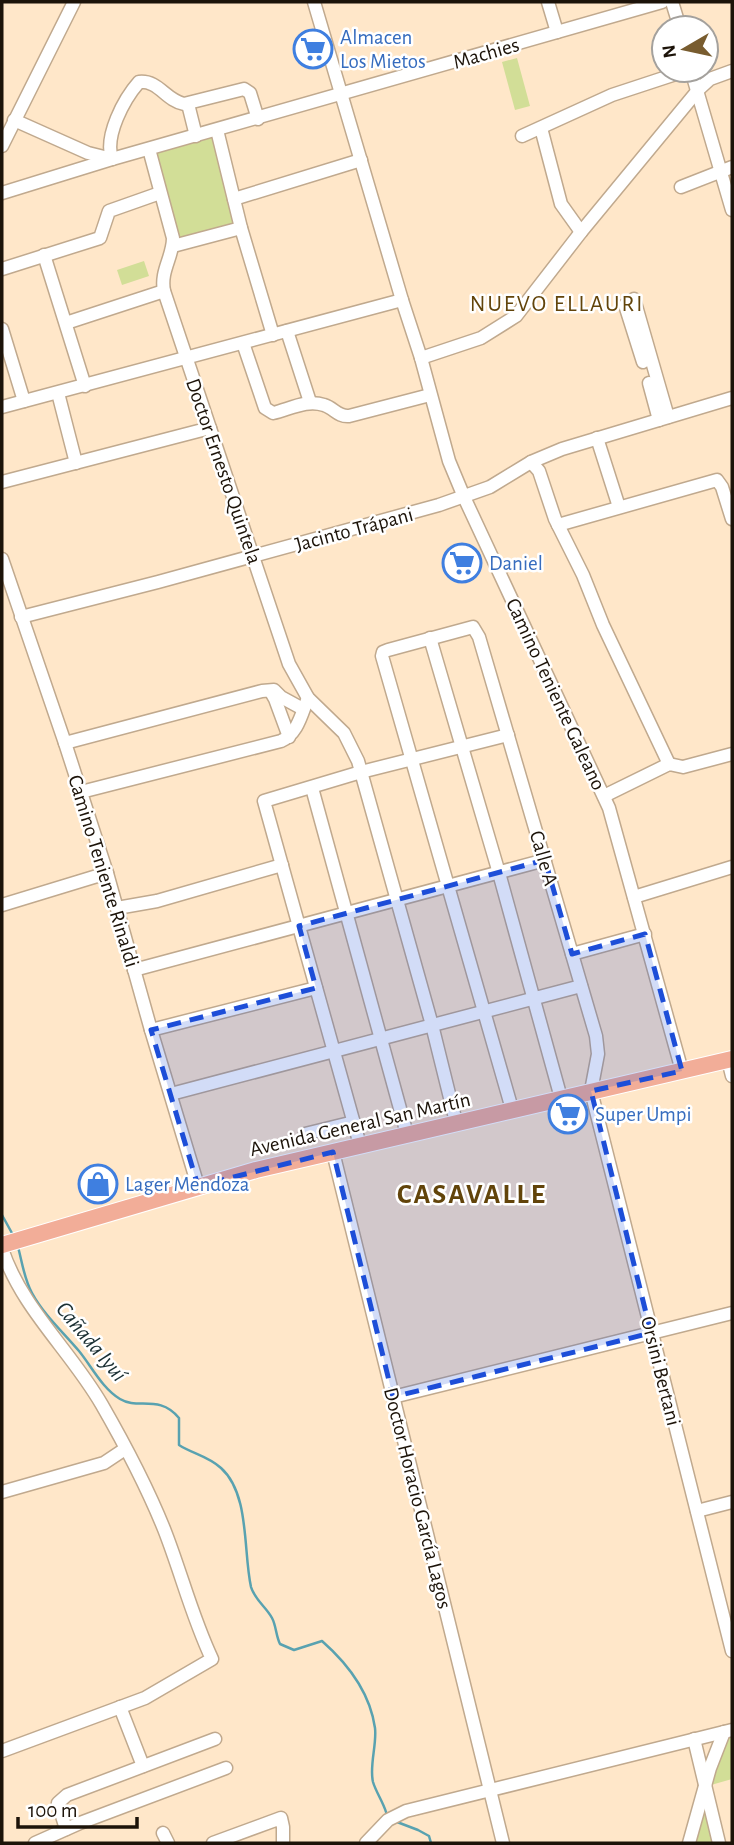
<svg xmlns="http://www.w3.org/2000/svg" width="734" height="1845" viewBox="0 0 734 1845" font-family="'Alegreya Sans',sans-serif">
  <rect width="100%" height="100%" fill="#ffe7c9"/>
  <g fill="#d2de97">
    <path d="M517,58l13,48 -15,4 -13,-48z"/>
    <path d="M211,137l3,3 22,84 -57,17 -24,-86 2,-3z"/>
    <path d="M144,261l5,15 -27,9 -5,-15z"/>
    <path d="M732,1735v44l-21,6 15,-46z"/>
    <path d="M705,1804l11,39h-24z"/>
  </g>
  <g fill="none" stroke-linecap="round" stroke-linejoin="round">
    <g stroke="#59a2b0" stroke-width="2.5">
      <path d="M2,1215l11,20"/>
      <path d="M18,1247c4,14 6,32 14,46 12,22 31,39 47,58 13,16 23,37 41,48 18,11 39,-5 59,19v27c14,9 29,11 42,23 29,26 22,83 30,119 4,13 15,20 21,31 4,7 4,18 8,26l14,6 28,-9c25,22 48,52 53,87 2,17 -6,38 -2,54 3,10 10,20 13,30"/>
      <path d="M397,1822l21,8 11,6 2,7"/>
    </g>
    <defs>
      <g id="minor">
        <path d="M314,2l88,298 19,58 28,103 15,36 145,311 73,263"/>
        <path d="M548,2l9,30"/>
        <path d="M672,2l8,26"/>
        <path d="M691,70l41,140"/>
        <path d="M188,104l8,32"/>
        <path d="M14,120l74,33 24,6c-8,-23 12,-60 27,-77 20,-2 26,18 45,22l60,-15 6,4 8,26"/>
        <path d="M541,128l20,76 20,28"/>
        <path d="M217,130l24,98 32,107"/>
        <path d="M522,136l90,-41 76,-25"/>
        <path d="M2,146l72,-144"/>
        <path d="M149,149l24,89c0,19 -13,33 -9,53l125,373 19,34 36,35 14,28 74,264 24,97"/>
        <path d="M681,187l51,-20"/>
        <path d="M2,193l110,-34 550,-157"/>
        <path d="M234,199l127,-39"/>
        <path d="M173,246l68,-18"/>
        <path d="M44,255l41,131"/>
        <path d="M2,269l98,-31 9,-27 51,-18"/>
        <path d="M634,299l34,118"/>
        <path d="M625,305l18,57"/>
        <path d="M66,323l98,-32"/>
        <path d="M2,329l22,72"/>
        <path d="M287,331l23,71"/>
        <path d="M243,343l22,65 8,5c17,-4 34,-14 51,-8 10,3 14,12 25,11l81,-21"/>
        <path d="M421,358l60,-20 35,-22 65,-84 118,-143 11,-10 22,-8"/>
        <path d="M649,383l10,37"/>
        <path d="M58,393l18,70"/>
        <path d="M2,407l400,-107"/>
        <path d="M597,438l22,69"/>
        <path d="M531,462l8,9 16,48 28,56 20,50 66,139"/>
        <path d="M2,482l208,-54"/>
        <path d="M558,525l159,-45 5,7 10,32"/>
        <path d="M2,559l63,184 42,130 44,157 47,156"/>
        <path d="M21,617l137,-35 281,-77 51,-18 41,-25 31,-13 170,-51"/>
        <path d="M430,638l69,235 62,225"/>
        <path d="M271,692l4,7 14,38"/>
        <path d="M65,743l197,-52 12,-1 7,7 22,12"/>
        <path d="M312,788l95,346"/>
        <path d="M81,792l200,-51c17,-8 20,-26 27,-43"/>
        <path d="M604,796l65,-32 14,3 49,-13"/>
        <path d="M634,897l98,-30"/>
        <path d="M2,905l105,-32"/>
        <path d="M117,908l40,-7 125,-36"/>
        <path d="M572,954l73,-20"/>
        <path d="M134,970l411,-110"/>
        <path d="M151,1030l165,-42"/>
        <path d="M728,1060l4,16"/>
        <path d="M171,1094l410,-108"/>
        <path d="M512,1109l-130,-453 1,-4 5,-2 85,-23 6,10 117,399 2,18 -7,37 141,560"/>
        <path d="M305,1134l49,-12"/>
        <path d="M360,1145l-96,-344 97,-29 147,-37"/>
        <path d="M333,1152l170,691"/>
        <path d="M2,1249c20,60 69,102 100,156 23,40 45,82 62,124 17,43 28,88 48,130l-67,39 -143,53"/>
        <path d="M393,1397l339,-84"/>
        <path d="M2,1492l102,-29 21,-14"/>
        <path d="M697,1511l35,-9"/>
        <path d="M120,1707l23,59"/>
        <path d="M694,1739l25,104"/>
        <path d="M66,1829l-8,-26 9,-8 148,-56"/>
        <path d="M163,1833l5,10"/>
        <path d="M35,1843l45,-20 146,-55"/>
        <path d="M213,1843l68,-25 2,9v16"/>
        <path d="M366,1843l22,-23 18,-9 326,-81"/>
        <path d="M689,1843l21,-75 14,-36"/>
      </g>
      <path id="major" d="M2,1245l254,-75 476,-111"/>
    </defs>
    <use href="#minor" stroke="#c0a98e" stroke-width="15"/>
    <use href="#major" stroke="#fff" stroke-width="18"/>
    <use href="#minor" stroke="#fff" stroke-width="12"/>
    <use href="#major" stroke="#f2ad98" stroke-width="16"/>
  </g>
  <path fill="#1d4ed8" fill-opacity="0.2" stroke="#1d4ed8" stroke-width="5" stroke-dasharray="14 9" stroke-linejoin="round" d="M545,860l27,94 73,-20 37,137 -91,20 60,242 -258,64 -60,-245 -135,34 -47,-156 165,-42 -17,-62z"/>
  <defs>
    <symbol id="supermarket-ring" viewBox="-11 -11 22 22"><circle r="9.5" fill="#fff" stroke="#3f7fe0" stroke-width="1.5"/><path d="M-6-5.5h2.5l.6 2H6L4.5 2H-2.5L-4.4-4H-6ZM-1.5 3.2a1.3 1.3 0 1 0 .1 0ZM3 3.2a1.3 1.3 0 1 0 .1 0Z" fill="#3f7fe0"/></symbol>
    <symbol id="shop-ring" viewBox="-11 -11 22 22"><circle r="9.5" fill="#fff" stroke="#3f7fe0" stroke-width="1.5"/><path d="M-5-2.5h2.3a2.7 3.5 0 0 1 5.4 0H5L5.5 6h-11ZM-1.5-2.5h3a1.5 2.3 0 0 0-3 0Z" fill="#3f7fe0"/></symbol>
  </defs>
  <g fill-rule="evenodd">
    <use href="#supermarket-ring" x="291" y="27" width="44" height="44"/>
    <use href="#supermarket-ring" x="440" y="541" width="44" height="44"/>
    <use href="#supermarket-ring" x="546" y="1092" width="44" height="44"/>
    <use href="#shop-ring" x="76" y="1162" width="44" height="44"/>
  </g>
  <g text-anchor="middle" stroke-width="5" stroke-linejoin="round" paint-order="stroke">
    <g font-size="21" fill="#366cbe" stroke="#fff" text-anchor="start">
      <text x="340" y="44">Almacen<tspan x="340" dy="24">Los Mietos</tspan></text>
      <text x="489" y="570">Daniel</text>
      <text x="595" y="1121">Super Umpi</text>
      <text x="125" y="1191">Lager Mendoza</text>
    </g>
    <g font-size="21" fill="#1c1309" stroke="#fff">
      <text transform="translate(486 53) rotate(-16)" y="7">Machies</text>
      <text transform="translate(224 471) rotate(71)" y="7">Doctor Ernesto Quintela</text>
      <text transform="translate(354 529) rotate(-15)" y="7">Jacinto Trápani</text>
      <text transform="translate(556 694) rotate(65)" y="7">Camino Teniente Galeano</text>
      <text transform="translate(544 858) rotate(74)" y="7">Calle A</text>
      <text transform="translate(104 871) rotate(73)" y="7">Camino Teniente Rinaldi</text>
      <text transform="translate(360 1124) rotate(-13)" y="7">Avenida General San Martín</text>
      <text transform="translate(661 1371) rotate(76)" y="7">Orsini Bertani</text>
      <text transform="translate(418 1498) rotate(76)" y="7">Doctor Horacio García Lagos</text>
    </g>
    <g font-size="23" letter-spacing="2" fill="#62440a" stroke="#fff">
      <text x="557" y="311">NUEVO ELLAURI</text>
    </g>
    <g font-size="23" font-style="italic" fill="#1a2f33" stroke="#fff">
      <text transform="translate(92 1341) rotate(50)" y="8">Cañada Iyuí</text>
    </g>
    <g font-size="28" font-weight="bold" letter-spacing="2" fill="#62440a" stroke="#fff">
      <text x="472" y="1203">CASAVALLE</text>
    </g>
  </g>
  <rect width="734" height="1845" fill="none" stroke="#1c1309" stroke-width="7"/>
  <g transform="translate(685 49) rotate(261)"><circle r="33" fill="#ffffff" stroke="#a4a19d" stroke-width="2"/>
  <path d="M0-5L12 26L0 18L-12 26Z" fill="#785c2f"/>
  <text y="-10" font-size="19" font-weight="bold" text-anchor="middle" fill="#1c1309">N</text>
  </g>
  <path d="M18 1817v10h119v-10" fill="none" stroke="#1c1309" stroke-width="3.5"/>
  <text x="28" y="1817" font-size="21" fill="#1c1309" stroke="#ffffff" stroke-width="5" paint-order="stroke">100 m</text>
</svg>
